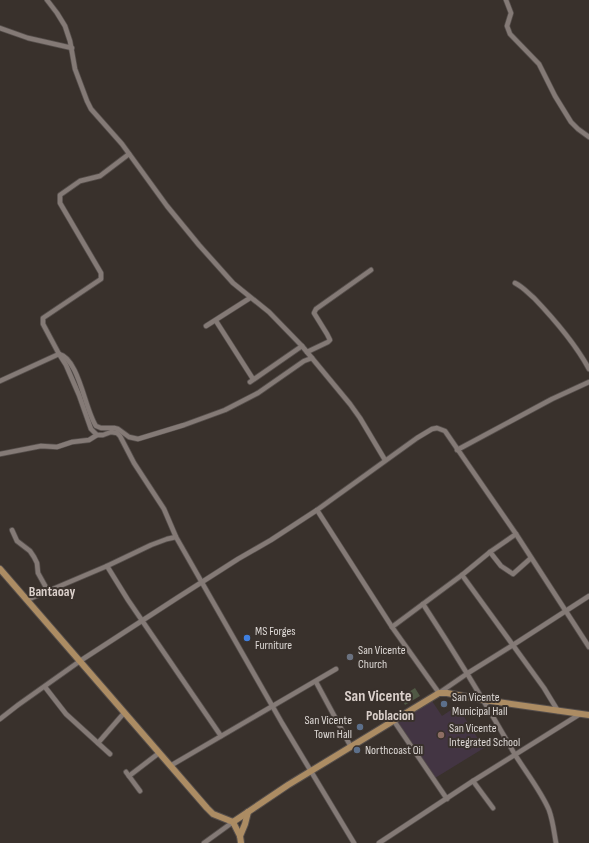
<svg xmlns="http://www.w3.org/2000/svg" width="589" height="843" viewBox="0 0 589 843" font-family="'Sofia Sans Condensed',sans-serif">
  <rect width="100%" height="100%" fill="#39312c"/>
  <path fill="#433543" d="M432,701l10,15 15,-10 27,42 -49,30 -38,-57z"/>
  <path fill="#505945" d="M415,688l5,8 -15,9 -4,-8z"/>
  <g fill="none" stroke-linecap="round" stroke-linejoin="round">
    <defs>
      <g id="minor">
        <path d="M47,0l10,13 8,13 5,15 5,28 12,32 4,8 31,35 45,62 32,39 34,38 36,29 33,34 48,58 10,14 25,42"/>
        <path d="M506,0l5,13 -4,13 3,8 29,30 16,32 16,26 7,7 11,8"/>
        <path d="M0,28l28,10 44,10"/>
        <path d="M515,283c8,4 12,9 19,15 20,21 41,45 55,71"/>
        <path d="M216,321l37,58"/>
        <path d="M206,326l44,-28"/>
        <path d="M307,352l21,-10 2,-2 -3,-6 -13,-21 2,-4 55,-39"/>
        <path d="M59,354l7,11 13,30 12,34 6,6h6l8,-3 6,1 3,3 14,27 30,46 12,28 106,186 72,120"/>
        <path d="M59,354c20,5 26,56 37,72l5,2h13l4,1 11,8 9,2 46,-14 41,-15 33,-17 46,-32 8,-3"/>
        <path d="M0,381l59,-27 -16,-30v-6l58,-39v-6l-41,-70v-8l20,-14 20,-5 29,-22"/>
        <path d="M250,382l52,-36"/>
        <path d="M457,450l95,-51 37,-17"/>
        <path d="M0,454l41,-8 16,1 15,-5 17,-2 8,-5"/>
        <path d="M317,510l75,117 47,66 29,-20 45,-28 76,-49"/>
        <path d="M12,530l5,11 13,10 4,6 3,6 1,10 10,18"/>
        <path d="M490,552l11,14 12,8 18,-16"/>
        <path d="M107,566l21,34 93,136"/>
        <path d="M462,575l82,113 14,23"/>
        <path d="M27,600l80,-34 44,-21 16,-6 9,-2"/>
        <path d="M423,604c32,49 62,98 91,149 11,18 27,38 35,57 4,11 5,22 7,33"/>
        <path d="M392,627l70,-52 28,-23 26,-18"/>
        <path d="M316,682l35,65"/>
        <path d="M45,687l21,27 44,40"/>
        <path d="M0,719l18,-14 62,-44 97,-63 61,-39 33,-19 46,-30 100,-72 15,-9 5,-1 8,3 71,103 73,113"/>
        <path d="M394,721l53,78"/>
        <path d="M98,743l26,-30"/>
        <path d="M170,766l166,-97"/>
        <path d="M126,772l14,19"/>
        <path d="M129,776l30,-23"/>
        <path d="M473,781l20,27"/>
        <path d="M204,843l29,-21"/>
        <path d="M379,843l94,-62 107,-67"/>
      </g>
      <g id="major">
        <path d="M0,569l207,239 6,6 20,8 7,14 1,7"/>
        <path d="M233,822l55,-37 151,-92h8l37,7 105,15"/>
        <path d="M240,836l5,-12 3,-12"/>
      </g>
    </defs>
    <use href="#minor" stroke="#554e4b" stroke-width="6"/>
    <use href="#major" stroke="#554e4b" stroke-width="8"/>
    <use href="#minor" stroke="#847a76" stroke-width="4.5"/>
    <use href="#major" stroke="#ac8c63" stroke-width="6"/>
  </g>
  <circle fill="#3f7fe0" stroke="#39312c" stroke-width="1.5" cx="247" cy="638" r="4"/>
  <circle fill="#6b7280" stroke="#39312c" stroke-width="1.5" cx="350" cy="657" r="4"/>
  <g fill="#5c6f8a" stroke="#39312c" stroke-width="1.5">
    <circle cx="444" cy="704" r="4"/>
    <circle cx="360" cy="727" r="4"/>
    <circle cx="357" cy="750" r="4"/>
  </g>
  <circle fill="#8d6e63" stroke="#39312c" stroke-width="1.5" cx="441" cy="735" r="4"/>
  <g text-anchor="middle" stroke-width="4" stroke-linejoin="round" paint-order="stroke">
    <g font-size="12" fill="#ded9d6" stroke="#39312c" text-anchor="start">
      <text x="255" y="635">MS Forges<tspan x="255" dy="14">Furniture</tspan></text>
      <text x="358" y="654">San Vicente<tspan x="358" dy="14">Church</tspan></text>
      <text x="452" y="701">San Vicente<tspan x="452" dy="14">Municipal Hall</tspan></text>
      <text x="352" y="724" text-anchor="end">San Vicente<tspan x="352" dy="14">Town Hall</tspan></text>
      <text x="449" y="732">San Vicente<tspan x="449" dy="14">Integrated School</tspan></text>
      <text x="365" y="754">Northcoast Oil</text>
    </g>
    <g font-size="14" font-weight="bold" fill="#dbd0cb" stroke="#39312c">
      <text x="52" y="596">Bantaoay</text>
      <text x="390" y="720">Poblacion</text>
    </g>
    <g font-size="16" font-weight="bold" fill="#dbd0cb" stroke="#39312c">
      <text x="378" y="701">San Vicente</text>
    </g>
  </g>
</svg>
